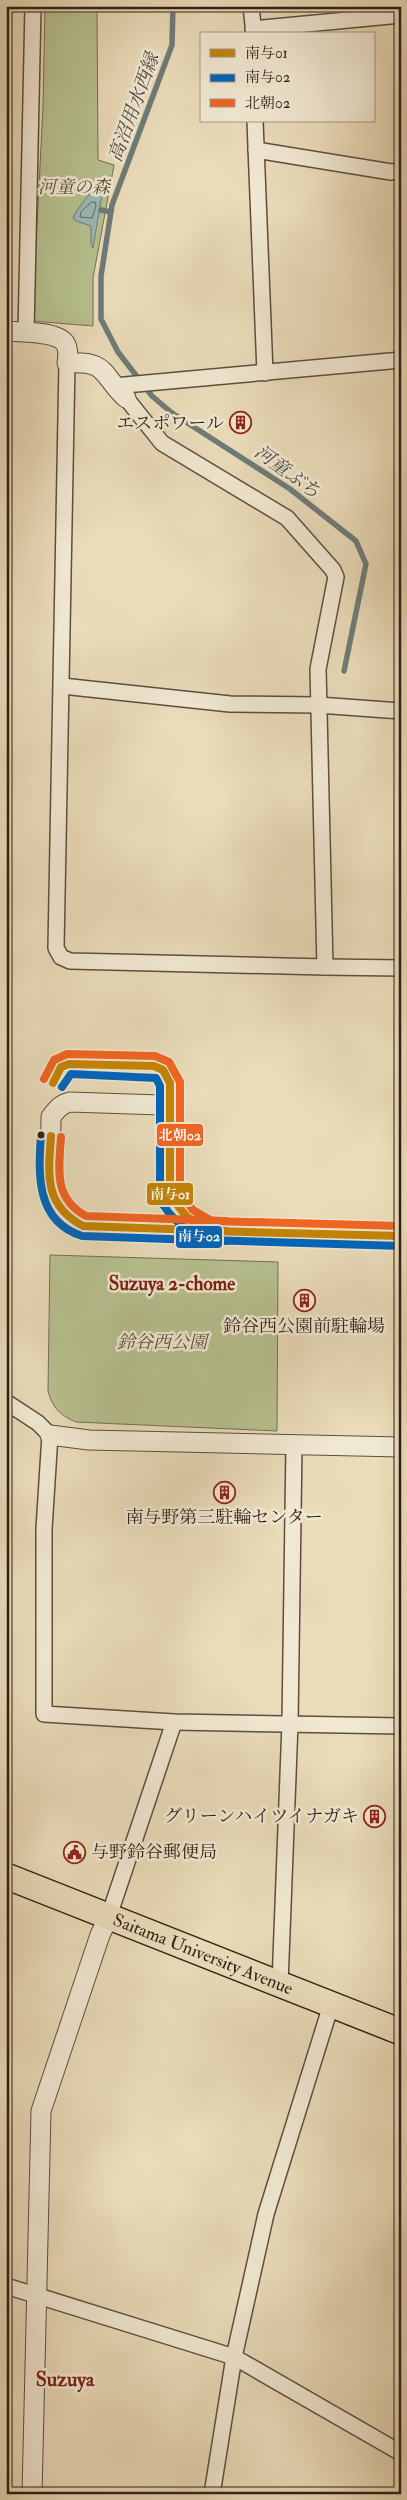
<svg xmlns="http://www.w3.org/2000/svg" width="407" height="2500" viewBox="0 0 407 2500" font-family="'IM FELL Double Pica','Noto Serif JP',serif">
  <rect width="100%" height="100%" fill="#eadbb9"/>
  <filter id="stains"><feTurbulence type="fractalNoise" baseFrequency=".004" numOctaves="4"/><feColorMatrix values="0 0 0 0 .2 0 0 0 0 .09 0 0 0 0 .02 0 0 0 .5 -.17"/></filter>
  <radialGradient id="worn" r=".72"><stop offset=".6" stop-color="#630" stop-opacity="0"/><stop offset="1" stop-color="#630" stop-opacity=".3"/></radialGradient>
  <g fill="#b7c08f" stroke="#727053">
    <path d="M45,6h52l1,154 16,5 -21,113v48l-61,-5 11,-213z"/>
    <path d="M50,1255l228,7 -1,169 -201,-9c-16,-7 -23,-13 -28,-31z"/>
  </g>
  <path fill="#9bb9b8" stroke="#6f7b78" d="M102,179l5,2 -6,19 -8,48 -2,-4v-18l-15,-5 -3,-3c3,-9 22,-30 29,-39z"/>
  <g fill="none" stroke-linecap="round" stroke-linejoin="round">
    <path stroke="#646c68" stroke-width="1" d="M92,202h3l1,4 -4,12 -12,-1 1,-5z"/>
    <g stroke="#6f7b78" stroke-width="5.5">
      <path d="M173,6l-1,39 -60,160 -11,71v43l17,33 34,44 20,17 118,76 66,52 10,23 -22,107"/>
      <path d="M101,210l10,2"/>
    </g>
    <defs>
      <g id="minor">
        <path d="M251,6l3,28"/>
        <path d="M253,29l148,-14"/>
        <path d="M255,121l10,252"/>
        <path d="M256,150l135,22 10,-1"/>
        <path d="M26,333l7,-327"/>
        <path d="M67,363l-11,585 5,9 9,4 255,6 -7,-298 18,-92 -3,-7 -46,-52 -125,-75 -36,-45"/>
        <path d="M114,386l287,-26"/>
        <path d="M62,686l168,18 88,1 83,6"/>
        <path d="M325,967l76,1"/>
        <path d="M6,1402l32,21 12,12 -6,94v185l130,8 227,4"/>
        <path d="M109,1916l65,-194"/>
        <path d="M280,1984l10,-261 4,-279"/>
        <path d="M6,2286l228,71 167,96"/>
        <path d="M212,2494l22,-137 32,-143 65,-209"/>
      </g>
      <g id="tertiary">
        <path d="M6,331c14,1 50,0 59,12 4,6 3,14 2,20 41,-3 34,12 59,35"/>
        <path d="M210,1231c-18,-8 -31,-17 -40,-35v-78l-9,-13 -91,-3c-9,2 -13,7 -19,15l-1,70 4,14 5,10 12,11 12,4 318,10"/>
        <path d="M50,1435l39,5 312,7"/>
        <path d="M32,2494l9,-383 59,-176 9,-19"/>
      </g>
      <g id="trunk">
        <path id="s1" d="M6,1876l395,156"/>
      </g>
    </defs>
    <use href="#minor" stroke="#5c4e40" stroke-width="18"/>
    <use href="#tertiary" stroke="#5c4e40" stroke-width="21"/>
    <use href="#trunk" stroke="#2d1f17" stroke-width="28"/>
    <use href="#minor" stroke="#f1e8d2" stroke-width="15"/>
    <use href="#tertiary" stroke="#f1e8d2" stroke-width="19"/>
    <use href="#trunk" stroke="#eadbb9" stroke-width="25"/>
    <defs>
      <g id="bus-1">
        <path d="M53,1083l8,-16 8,-3 85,2 9,4 7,13v113l17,21 23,14 191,5"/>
        <path d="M51,1136c-3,40 -7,69 32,90l143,5"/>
      </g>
      <g id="bus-2">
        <path d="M62,1087l9,-13 85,4 4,8v113c10,20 26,32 46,41l195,6"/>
        <path d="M41,1135c-3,40 -5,86 41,101l144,5"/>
      </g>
      <g id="bus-3">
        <path d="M44,1079l10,-19 13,-6 88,2 14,6 11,20v111l13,17 19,11 189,5"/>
        <path d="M61,1137c-2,32 -8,61 25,79l140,5"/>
      </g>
    </defs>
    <use href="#bus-1" stroke="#f1e8d2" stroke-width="11"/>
    <use href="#bus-2" stroke="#f1e8d2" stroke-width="11"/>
    <use href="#bus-3" stroke="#f1e8d2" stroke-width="11"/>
    <use href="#bus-1" stroke="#c48406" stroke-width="8"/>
    <use href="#bus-2" stroke="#0065bd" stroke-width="8"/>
    <use href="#bus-3" stroke="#f26522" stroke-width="8"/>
  </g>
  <defs>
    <symbol id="building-ring" viewBox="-11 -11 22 22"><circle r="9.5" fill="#f1e8d2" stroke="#8f2418" stroke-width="1.5"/><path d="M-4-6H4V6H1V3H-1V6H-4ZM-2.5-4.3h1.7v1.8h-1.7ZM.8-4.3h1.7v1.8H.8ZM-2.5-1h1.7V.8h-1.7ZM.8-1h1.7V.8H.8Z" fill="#8f2418"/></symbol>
    <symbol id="civic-ring" viewBox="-11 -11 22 22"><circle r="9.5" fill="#f1e8d2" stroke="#8f2418" stroke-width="1.5"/><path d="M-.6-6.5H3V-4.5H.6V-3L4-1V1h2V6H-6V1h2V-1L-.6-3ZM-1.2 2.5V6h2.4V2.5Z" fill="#8f2418"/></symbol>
  </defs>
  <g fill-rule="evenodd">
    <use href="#building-ring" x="228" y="410" width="25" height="25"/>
    <use href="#building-ring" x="292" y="1288" width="25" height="25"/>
    <use href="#building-ring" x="212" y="1480" width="25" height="25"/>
    <use href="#building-ring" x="362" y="1804" width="25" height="25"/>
    <use href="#civic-ring" x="62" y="1840" width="25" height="25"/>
  </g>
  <circle fill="#2d1f17" stroke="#f1e8d2" stroke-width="2" cx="41" cy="1135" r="4.5"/>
  <g text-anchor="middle" stroke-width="5" stroke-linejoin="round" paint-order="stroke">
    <g font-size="18" font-style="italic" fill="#564f3b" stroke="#f1e8d2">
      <text x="74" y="193">河童の森</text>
      <text x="162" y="1348">鈴谷西公園</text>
    </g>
    <g font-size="18" fill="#2d1f17" stroke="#f1e8d2" text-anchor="end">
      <text x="224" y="429">エスポワール</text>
      <text x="304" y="1332" text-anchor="middle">鈴谷西公園前駐輪場</text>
      <text x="224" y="1523" text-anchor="middle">南与野第三駐輪センター</text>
      <text x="359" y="1822">グリーンハイツイナガキ</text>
      <text x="91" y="1858" text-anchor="start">与野鈴谷郵便局</text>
    </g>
    <g font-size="18" fill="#2d1f17" stroke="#f1e8d2">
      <text dy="6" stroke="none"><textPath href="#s1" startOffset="212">Saitama University Avenue</textPath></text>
    </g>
    <g font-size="19" font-style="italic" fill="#4e4d47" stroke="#f1e8d2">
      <text transform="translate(133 107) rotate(-70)" y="7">高沼用水西縁</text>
      <text transform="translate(288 471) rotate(36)" y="7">河童ぶち</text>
    </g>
    <g font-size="19" font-weight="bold" fill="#7a1f14" stroke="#f1e8d2">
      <text x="172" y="1290">Suzuya 2-chome</text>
    </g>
    <g font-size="20" font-weight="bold" fill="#7a1f14" stroke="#f1e8d2">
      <text x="65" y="2386">Suzuya</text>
    </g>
  </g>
  <g stroke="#f1e8d2" stroke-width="2">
    <rect x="156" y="1123" width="48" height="24" rx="5" fill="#f26522"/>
    <rect x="146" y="1182" width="48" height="24" rx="5" fill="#c48406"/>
    <rect x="175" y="1225" width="48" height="24" rx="5" fill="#0065bd"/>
  </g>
  <g font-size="14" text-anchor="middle" font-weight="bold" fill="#fff">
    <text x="180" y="1140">北朝02</text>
    <text x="170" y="1199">南与01</text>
    <text x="199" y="1241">南与02</text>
  </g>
  <rect width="407" height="2500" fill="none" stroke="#eadbb9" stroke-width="25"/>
  <rect x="8" y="8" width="392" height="2485" fill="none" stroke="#2d1f17" stroke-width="2.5"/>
  <rect x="12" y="12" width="382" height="2475" fill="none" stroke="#2d1f17"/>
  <rect x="200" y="32" width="175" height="90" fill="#f1e8d2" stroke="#a39887"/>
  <rect x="210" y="49" width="25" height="8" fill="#c48406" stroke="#a39887"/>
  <text x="245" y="58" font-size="15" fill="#2d1f17">南与01</text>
  <rect x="210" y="74" width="25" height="8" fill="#0065bd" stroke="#a39887"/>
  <text x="245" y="82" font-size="15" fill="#2d1f17">南与02</text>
  <rect x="210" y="99" width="25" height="8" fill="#f26522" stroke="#a39887"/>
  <text x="245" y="108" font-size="15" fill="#2d1f17">北朝02</text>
  <rect width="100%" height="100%" filter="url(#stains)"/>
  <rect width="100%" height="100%" fill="url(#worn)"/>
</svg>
